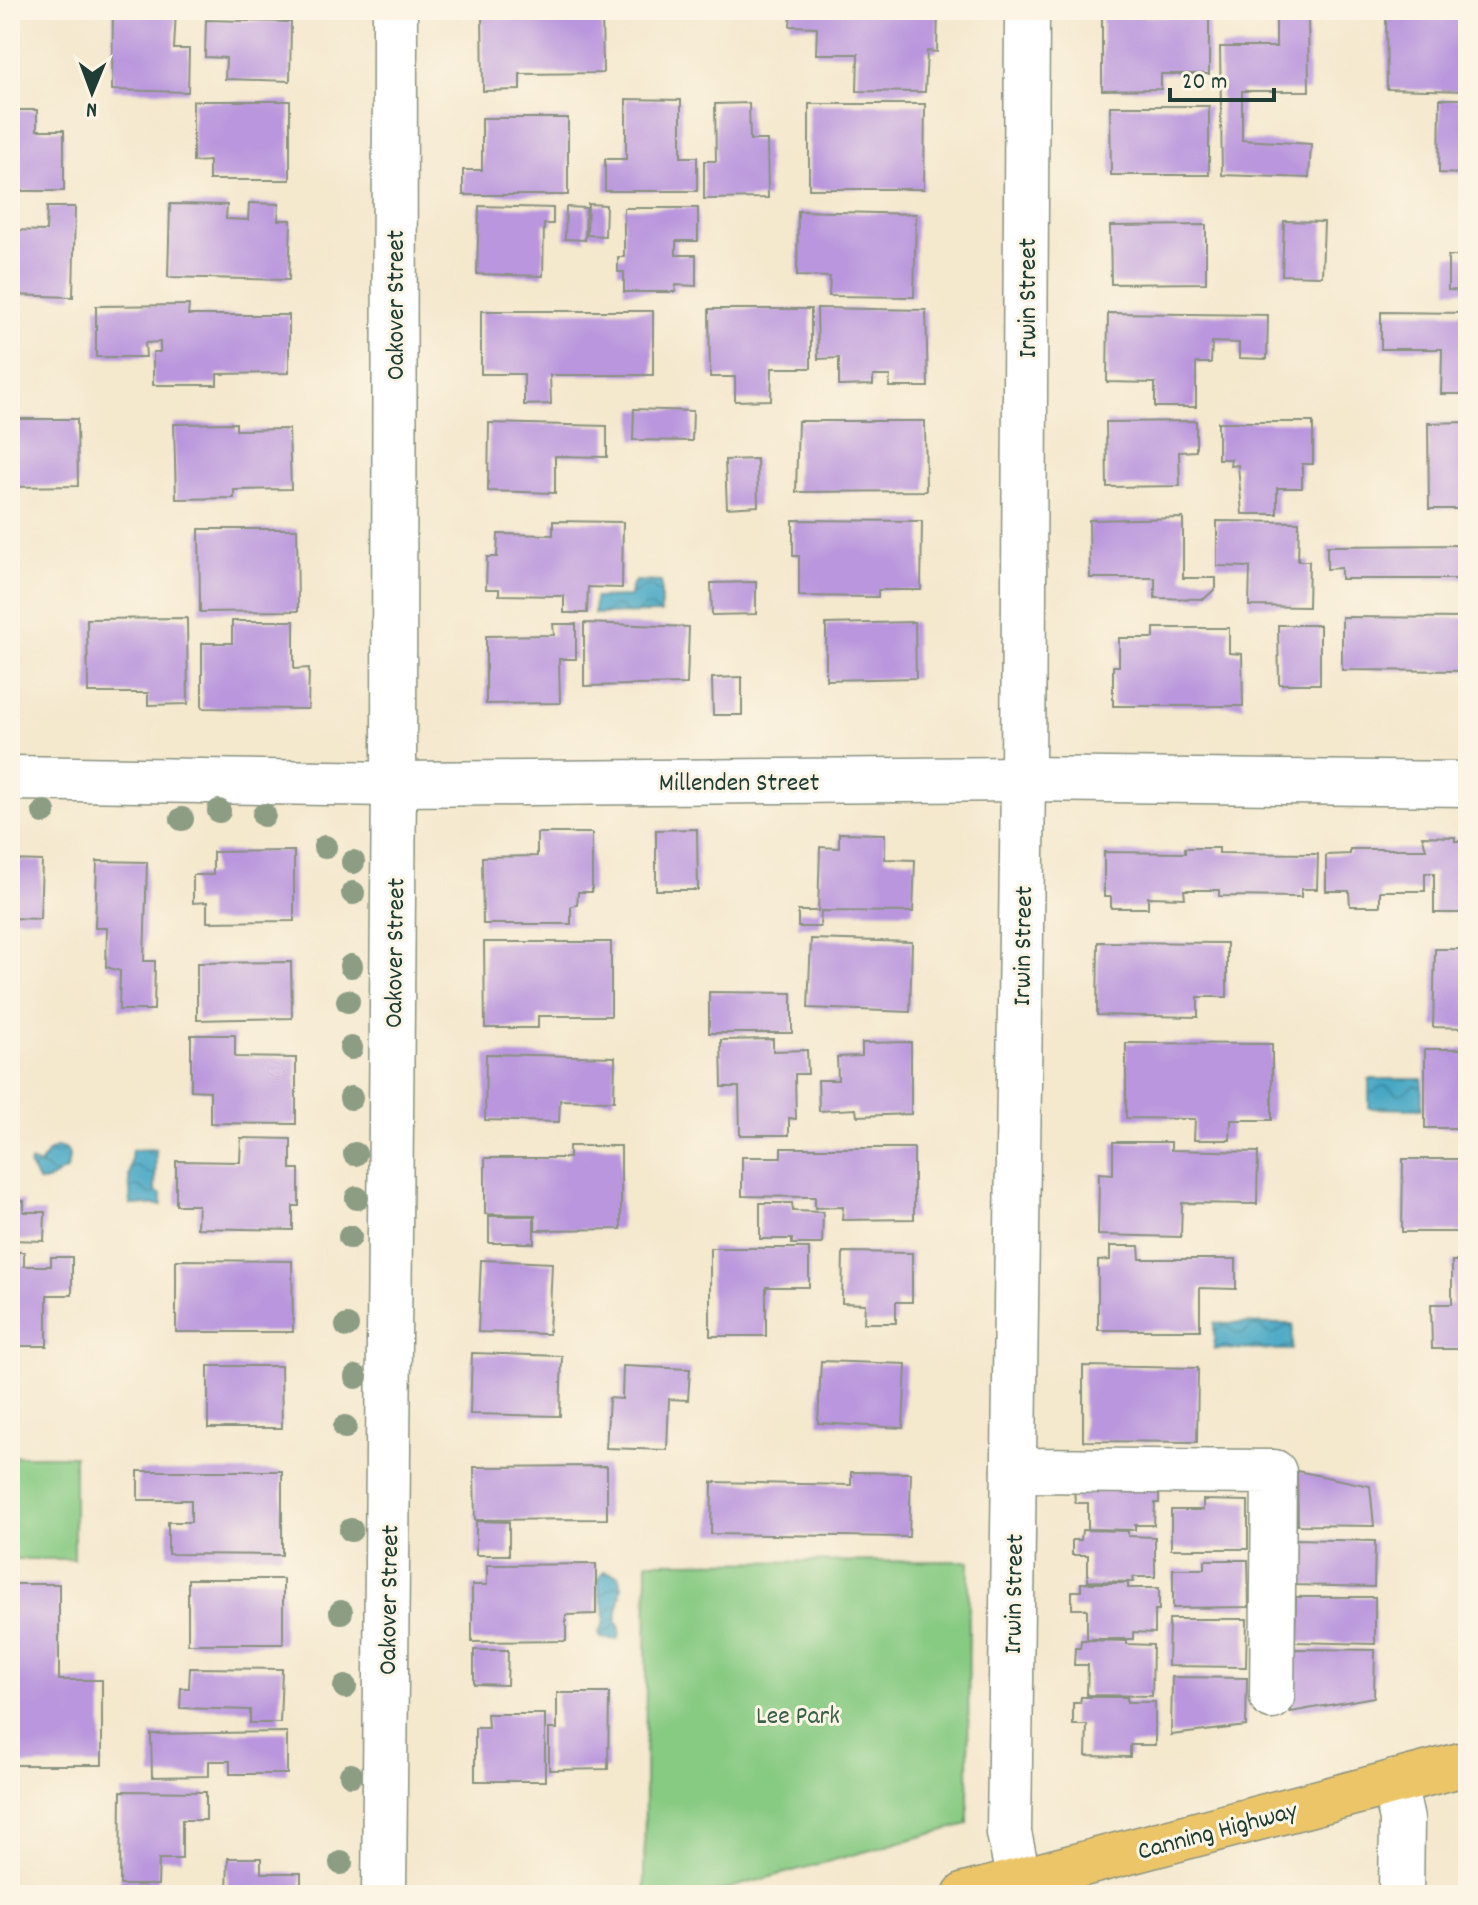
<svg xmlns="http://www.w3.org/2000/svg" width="1478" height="1905" viewBox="0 0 1478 1905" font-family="Dekko,sans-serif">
  <defs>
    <pattern id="water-waves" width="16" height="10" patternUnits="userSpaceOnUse" patternTransform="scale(2)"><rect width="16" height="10" fill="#46a7c5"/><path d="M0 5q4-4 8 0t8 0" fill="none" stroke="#3a89a1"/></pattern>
  </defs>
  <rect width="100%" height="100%" fill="#fcf5e5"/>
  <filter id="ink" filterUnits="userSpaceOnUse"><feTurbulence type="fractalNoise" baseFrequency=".0125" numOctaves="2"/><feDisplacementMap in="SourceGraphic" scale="16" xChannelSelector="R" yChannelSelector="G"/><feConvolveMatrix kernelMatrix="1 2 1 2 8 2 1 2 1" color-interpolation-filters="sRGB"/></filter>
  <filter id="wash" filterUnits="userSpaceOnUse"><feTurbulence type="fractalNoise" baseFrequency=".006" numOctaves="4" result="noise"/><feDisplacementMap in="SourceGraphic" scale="32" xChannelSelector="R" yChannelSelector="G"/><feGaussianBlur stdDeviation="1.8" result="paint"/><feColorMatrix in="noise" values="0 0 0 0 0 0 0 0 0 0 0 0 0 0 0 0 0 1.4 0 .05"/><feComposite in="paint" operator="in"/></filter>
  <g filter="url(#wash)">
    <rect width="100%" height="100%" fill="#f4e8cd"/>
    <g fill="#87ca82" stroke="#53845b" stroke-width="2">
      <rect x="10" y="1456" width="64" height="103"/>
      <path d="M969,1561l-1,263 -264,71h-60l3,-333z"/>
    </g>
    <g fill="url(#water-waves)" stroke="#32727c" stroke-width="2">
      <path d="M635,581l26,1v31l-67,1 1,-16 35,-1 1,-9z"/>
      <path d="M1369,1079h53v30l-53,-1z"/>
      <path d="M57,1147l10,3 2,6 -2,14c-11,3 -17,13 -28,12l-10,-17 2,-3 9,3 8,-13z"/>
      <path d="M156,1149l-1,42 7,4v10h-31l-2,-28 3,-27z"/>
      <path d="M1214,1323l79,1 -1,26 -78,-1z"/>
      <path d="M604,1571l15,4 3,12 -6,33c5,7 5,12 2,20l-17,-2 -2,-6c18,-20 -13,-41 5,-61z"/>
    </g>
    <g id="blocks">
      <g fill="#b996dd">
        <path d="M113,10h63l-2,39h15l-1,43 -76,-2z"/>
        <path d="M482,10h120l1,63 -83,1v16l-37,1z"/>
        <path d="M791,10h147l-1,42 -10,-1 -2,41 -68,-1 1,-37h-42l1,-27 -27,-1z"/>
        <path d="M1276,10h32l1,81h-67v49l69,4 -2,34 -87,-3 -2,-128h56z"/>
        <path d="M1386,13l82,3v75l-81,-2z"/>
        <path d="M1209,16v58h-48v15l-59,1v-73z"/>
        <path d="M206,20l85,2 -1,59 -65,-2 1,-21 -21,-1z"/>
        <path d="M626,99l55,1v57h16v34h-92v-32h21z"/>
        <path d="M1440,99h28v75l-29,-1z"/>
        <path d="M193,101h97v79h-81v-19l-16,1z"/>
        <path d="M749,103l1,37h17l1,58 -64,1v-38h12l-1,-57z"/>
        <path d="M809,104h116l-1,85h-115z"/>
        <path d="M1110,106h99v69h-98z"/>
        <path d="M10,110h27v20h27v61h-54z"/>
        <path d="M482,118h86v77h-105v-25h19z"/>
        <path d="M249,203l30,1 -1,16h13l-2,60 -121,-3 2,-73 57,1 -1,14 22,1z"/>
        <path d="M588,204l18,1 -1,31 -18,-1z"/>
        <path d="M479,206l74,2v16h-9l-1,52 -66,-2z"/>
        <path d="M47,207h28l-2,90 -63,-2v-65l36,1z"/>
        <path d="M566,207l20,1 -1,32 -20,-1z"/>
        <path d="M624,208h74v33h-22v14h20v31l-20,-1 -1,7h-51v-20h-6v-15h6z"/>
        <path d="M798,211l118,3 -2,83 -85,-1 1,-19 -33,-1z"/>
        <path d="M1284,221l40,1 -2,54 -40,-1z"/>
        <path d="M1206,225v58l-95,1 -1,-58z"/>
        <path d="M1448,256h20v35l-20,-1z"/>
        <path d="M189,305l-1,10h101v58l-72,1v11h-64v-33h7v-10l-15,1 1,14h-50v-51z"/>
        <path d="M817,308l109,2 2,77h-39l1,-11h-17v9l-34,1v-28l-21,1z"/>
        <path d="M709,309h102v59h-39l-1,32 -36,1v-24h-25z"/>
        <path d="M481,311h172v64h-103l1,29 -27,1v-31h-43z"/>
        <path d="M1381,312l87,1v81h-27l1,-45h-61z"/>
        <path d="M1108,313l160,2 -1,44 -28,-1v-15l-27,-1 -1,21h-15v44h-41v-24l-48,-1z"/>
        <path d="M634,409l59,2 -1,30 -59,-1z"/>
        <path d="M10,419h67l1,67 -68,1z"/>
        <path d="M798,421h127l1,70 -130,1z"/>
        <path d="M1196,421v30l-17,1 1,34 -73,1 -1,-65z"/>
        <path d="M1218,422h95v42h-11v24h-25v26h-35l-4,-49 -8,1 1,-7h-13z"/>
        <path d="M1468,422v87h-39l-1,-86z"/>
        <path d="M236,423v7l53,-1 2,60 -57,1v8l-58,1 -2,-75z"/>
        <path d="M489,423l118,3v31l-52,-1v37l-67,-2z"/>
        <path d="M757,459l1,47 -31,2 -2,-48z"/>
        <rect x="10" y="516" width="3" height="56"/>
        <path d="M1183,518v60h33v10l-12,11 -49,-1v-20h-65l-1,-58z"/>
        <path d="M793,520l129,1 -1,69h-43v7l-79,-1v-40h-6z"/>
        <path d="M553,521l70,1 -1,66 -34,-1 -1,26h-23v-17l-65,-1v-6h-13l1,-32h10l1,-23 55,1z"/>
        <path d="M1217,521l82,1 -1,39h11l-1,46 -59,-1 1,-39 -33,-1z"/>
        <path d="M199,529h98l1,82 -98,1z"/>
        <path d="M1468,545v34h-127v-11l-14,1v-23z"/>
        <path d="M756,582v32l-44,1 -1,-32z"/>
        <path d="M1342,617l126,1v53l-126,-1z"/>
        <path d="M187,618l1,86 -40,1v-12h-60l-1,-74z"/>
        <path d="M232,621h62v48l15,-1 -1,41 -106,-1v-65h30z"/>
        <path d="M915,622l1,56 -90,2v-56z"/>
        <path d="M584,623l105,4 -2,57 -103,2z"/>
        <path d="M553,624h23v35h-17l1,44 -74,1v-68l68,-1z"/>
        <path d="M1278,625h42v59h-41z"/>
        <path d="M1154,628h75v25l13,1 1,52h-130v-40h6v-28h35z"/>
        <path d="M742,677v38h-29l-1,-37z"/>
        <path d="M697,829l1,61h-42v-60z"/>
        <path d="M537,833h55v59h-14l-1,13 -6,1v18h-88l-1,-67 55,-1z"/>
        <path d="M839,833l46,1v25l30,1 -2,52 -92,-1 -1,16h-22v-16h20l2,-64 19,1z"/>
        <path d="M1422,836l33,1v4h13v72h-34v-40h-9v18h-45v15h-30l-1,-15h-23v-36l24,-1v-5h76z"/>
        <path d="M1185,848h34v5l99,1 -1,35h-16v8l-82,-1v-6h-35l1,8 -37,-1v11h-37v-11h-7v-45l81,1z"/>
        <path d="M294,851v70l-87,1v-20l-14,1v-28h20v-23z"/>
        <path d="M10,860l32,1 -2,58 -30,-1z"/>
        <path d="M97,861l50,1 -3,99h11l-1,49h-35l1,-39 -14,-4 1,-39h-12z"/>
        <path d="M811,939l101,3 -2,70 -102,-4z"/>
        <path d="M484,942h127v74h-73v12h-53z"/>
        <path d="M1098,942l129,1v54h-29v20l-101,-2z"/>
        <path d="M1435,949h33v79l-35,-1z"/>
        <path d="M291,962l1,56 -95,2v-57z"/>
        <path d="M709,992l83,1v40h-83z"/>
        <path d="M191,1035h44v22l61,1v66l-86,-1v-32l-19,-1z"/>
        <path d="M773,1039v12l34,-1 1,24h-13l1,45 -7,-1v17h-49l-1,-48h-17l-1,-47z"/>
        <path d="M911,1042v72l-54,2 -1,-7 -37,2 -1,-31h20l-1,-23 25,-1v-13z"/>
        <path d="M1126,1043l146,1v76h-41l-1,20h-36l1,-21 -69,-1z"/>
        <path d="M1425,1049h43l-1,79h-42z"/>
        <path d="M486,1054l129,3 -1,44 -54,-1 -1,22 -74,-2z"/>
        <path d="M241,1138l50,1v30h8v37h-6v24l-96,-2 1,-23h-22v-44l64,1z"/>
        <path d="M1113,1142h58v8l87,2 -1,52 -75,-1 -1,34 -83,-2 1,-62 14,1z"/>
        <path d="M569,1146h52v83l-86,1v-15l-50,-1v-56h84z"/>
        <path d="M781,1148h133v71l-72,1 1,-13 -28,1v-11l-73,-1v-39h39z"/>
        <path d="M1403,1159h65v73h-66z"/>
        <path d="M10,1200l14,1v11h21l-1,29 -34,-1z"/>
        <path d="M760,1203h32l1,8 30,1 -1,32h-30v-5h-32z"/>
        <rect x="489" y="1216" width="45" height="27"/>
        <path d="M1110,1246h29l1,13h96v30l-36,-1v42h-102v-69l12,-1z"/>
        <path d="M710,1248h99v39h-43v49h-56z"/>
        <path d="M10,1252h14v14h27v-9h21v38h-25v51h-37z"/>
        <path d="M843,1252l69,1v49h-16v21h-32l1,-19 -23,-1z"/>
        <path d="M176,1260l116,1 1,71h-117z"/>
        <path d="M481,1260l71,3 -3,71 -71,-2z"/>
        <path d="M1452,1261h16v88h-36l-1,-45h21z"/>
        <path d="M472,1353l90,3 -2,60 -90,-2z"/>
        <path d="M821,1361l85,3 -3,64 -85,-5z"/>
        <path d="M208,1366h73l1,62h-74z"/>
        <path d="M623,1366l67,3 -2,31 -19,-1 -2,51 -61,-2 3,-50 13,1z"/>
        <path d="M1083,1366l115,2 -1,74 -114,-1z"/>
        <path d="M607,1466v53l-132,1 -1,-53z"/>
        <path d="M138,1471h144v84l-114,-1v-32h23v-22h-53z"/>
        <path d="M1297,1471l73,15 4,40 -76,-1z"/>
        <path d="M851,1472l60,1 -2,64 -198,-3 1,-52 139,3z"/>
        <path d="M1159,1485v18h-4l-1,22h-19v5l-47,-1v-26h-13l-1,-16z"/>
        <path d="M1203,1500l45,1v48h-77v-39h32z"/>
        <path d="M476,1521l33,1v33h-33z"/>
        <path d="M1082,1530l46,1v5l27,1v40h-22l1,5 -46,-1v-26h-16v-15h9z"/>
        <path d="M1296,1539l79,2 -1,46 -80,-2z"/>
        <path d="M1205,1560h43l1,47 -76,1v-39h32z"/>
        <path d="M596,1564v50l-30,1v26l-94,1v-57h15v-20z"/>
        <rect x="188" y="1579" width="95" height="65"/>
        <path d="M1081,1583h47v5h31v22h-4v23l-22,-1v7h-46v-30h-15v-18h9z"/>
        <path d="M10,1584h49v96h43v85h-92z"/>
        <path d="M1296,1597h79v47l-80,-2z"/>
        <path d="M1169,1619h78l-1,48 -78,-1z"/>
        <path d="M1081,1640l46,1v3l26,1 -1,51 -65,-1 1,-30h-14l1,-17h5z"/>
        <path d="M1294,1649l81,1 -1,47 -83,15z"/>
        <path d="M474,1650h34l-1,35 -33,-1z"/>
        <path d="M190,1668l92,1 -2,54h-30v-13l-70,-2 1,-20h8z"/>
        <path d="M1172,1677l75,1 -1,48 -75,9z"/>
        <path d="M557,1693h52l-1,76 -59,1v-41h8z"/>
        <path d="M1081,1697h46v5h28v43h-25v12l-44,-1 1,-31h-14v-22h7z"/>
        <path d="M487,1714h58v67h-70v-53h13z"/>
        <path d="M287,1732v42h-57v-13h-21v15l-57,1 -1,-43z"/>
        <path d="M121,1791l85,1v28h-24v39h-23l-1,26h-38z"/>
        <path d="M228,1858h33v15h40v22h-74z"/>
      </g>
    </g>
  </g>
  <g filter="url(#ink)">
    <use href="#blocks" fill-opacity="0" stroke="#8a9280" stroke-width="2"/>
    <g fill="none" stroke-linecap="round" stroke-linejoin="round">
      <defs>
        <g id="minor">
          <path d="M10,778l384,6 629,-5 445,5"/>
          <path d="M1014,1470l260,2 -2,225"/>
          <path d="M1394,1782l8,38 -1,75"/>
          <path d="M1019,1881l-10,-48 14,-1054 4,-769"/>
          <path d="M384,1895l10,-1111 1,-774"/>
        </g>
        <path id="highway" d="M965,1895l503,-132"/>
      </defs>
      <use href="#minor" stroke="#8a9280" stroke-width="47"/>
      <use href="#highway" stroke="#8a9280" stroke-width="47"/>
      <use href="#minor" stroke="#fff" stroke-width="44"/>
      <use href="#highway" stroke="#edc569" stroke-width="44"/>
    </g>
    <g fill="#8d9d84">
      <circle cx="219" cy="811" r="12"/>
      <circle cx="44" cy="812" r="12"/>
      <circle cx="264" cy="815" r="12"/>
      <circle cx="182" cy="819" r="12"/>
      <circle cx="325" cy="847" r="12"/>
      <circle cx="353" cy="862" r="12"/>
      <circle cx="353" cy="893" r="12"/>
      <circle cx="351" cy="966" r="12"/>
      <circle cx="348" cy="1001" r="12"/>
      <circle cx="351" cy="1048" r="12"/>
      <circle cx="351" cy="1098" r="12"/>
      <circle cx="355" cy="1154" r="12"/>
      <circle cx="357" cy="1198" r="12"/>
      <circle cx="350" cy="1237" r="12"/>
      <circle cx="347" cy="1326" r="12"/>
      <circle cx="356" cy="1377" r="12"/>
      <circle cx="345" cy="1427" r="12"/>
      <circle cx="351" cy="1530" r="12"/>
      <circle cx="341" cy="1612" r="12"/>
      <circle cx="345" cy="1687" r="12"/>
      <circle cx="351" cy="1775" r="12"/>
      <circle cx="341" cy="1863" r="12"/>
    </g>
  </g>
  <g text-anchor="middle" stroke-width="6" stroke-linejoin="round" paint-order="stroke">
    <g font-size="26" fill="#1f3d34" stroke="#fcf5e5">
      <text transform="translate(1026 298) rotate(-90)" y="9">Irwin Street</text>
      <text transform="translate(394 305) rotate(-90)" y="9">Oakover Street</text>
      <text x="739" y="790">Millenden Street</text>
      <text transform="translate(1021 946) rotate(-89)" y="9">Irwin Street</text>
      <text transform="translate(393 953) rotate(-89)" y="9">Oakover Street</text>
      <text transform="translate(1012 1594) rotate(-89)" y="9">Irwin Street</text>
      <text transform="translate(387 1600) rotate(-89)" y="9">Oakover Street</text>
      <text transform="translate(1217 1829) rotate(-15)" y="9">Canning Highway</text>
    </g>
    <g font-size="26" fill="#396048" stroke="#fcf5e5">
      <text x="798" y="1723">Lee Park</text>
    </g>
  </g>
  <rect width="1478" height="1905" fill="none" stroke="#fcf5e5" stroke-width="40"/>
  <g transform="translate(92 92) rotate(181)" stroke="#fcf5e5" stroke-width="6" paint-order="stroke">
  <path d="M0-6L14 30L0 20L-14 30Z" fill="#1f3d34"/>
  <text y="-12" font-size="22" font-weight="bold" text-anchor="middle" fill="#1f3d34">N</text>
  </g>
  <path d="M1170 88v12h104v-12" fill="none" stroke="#1f3d34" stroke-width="4"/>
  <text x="1182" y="88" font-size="24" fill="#1f3d34" stroke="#fcf5e5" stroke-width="6" paint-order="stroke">20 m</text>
</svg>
